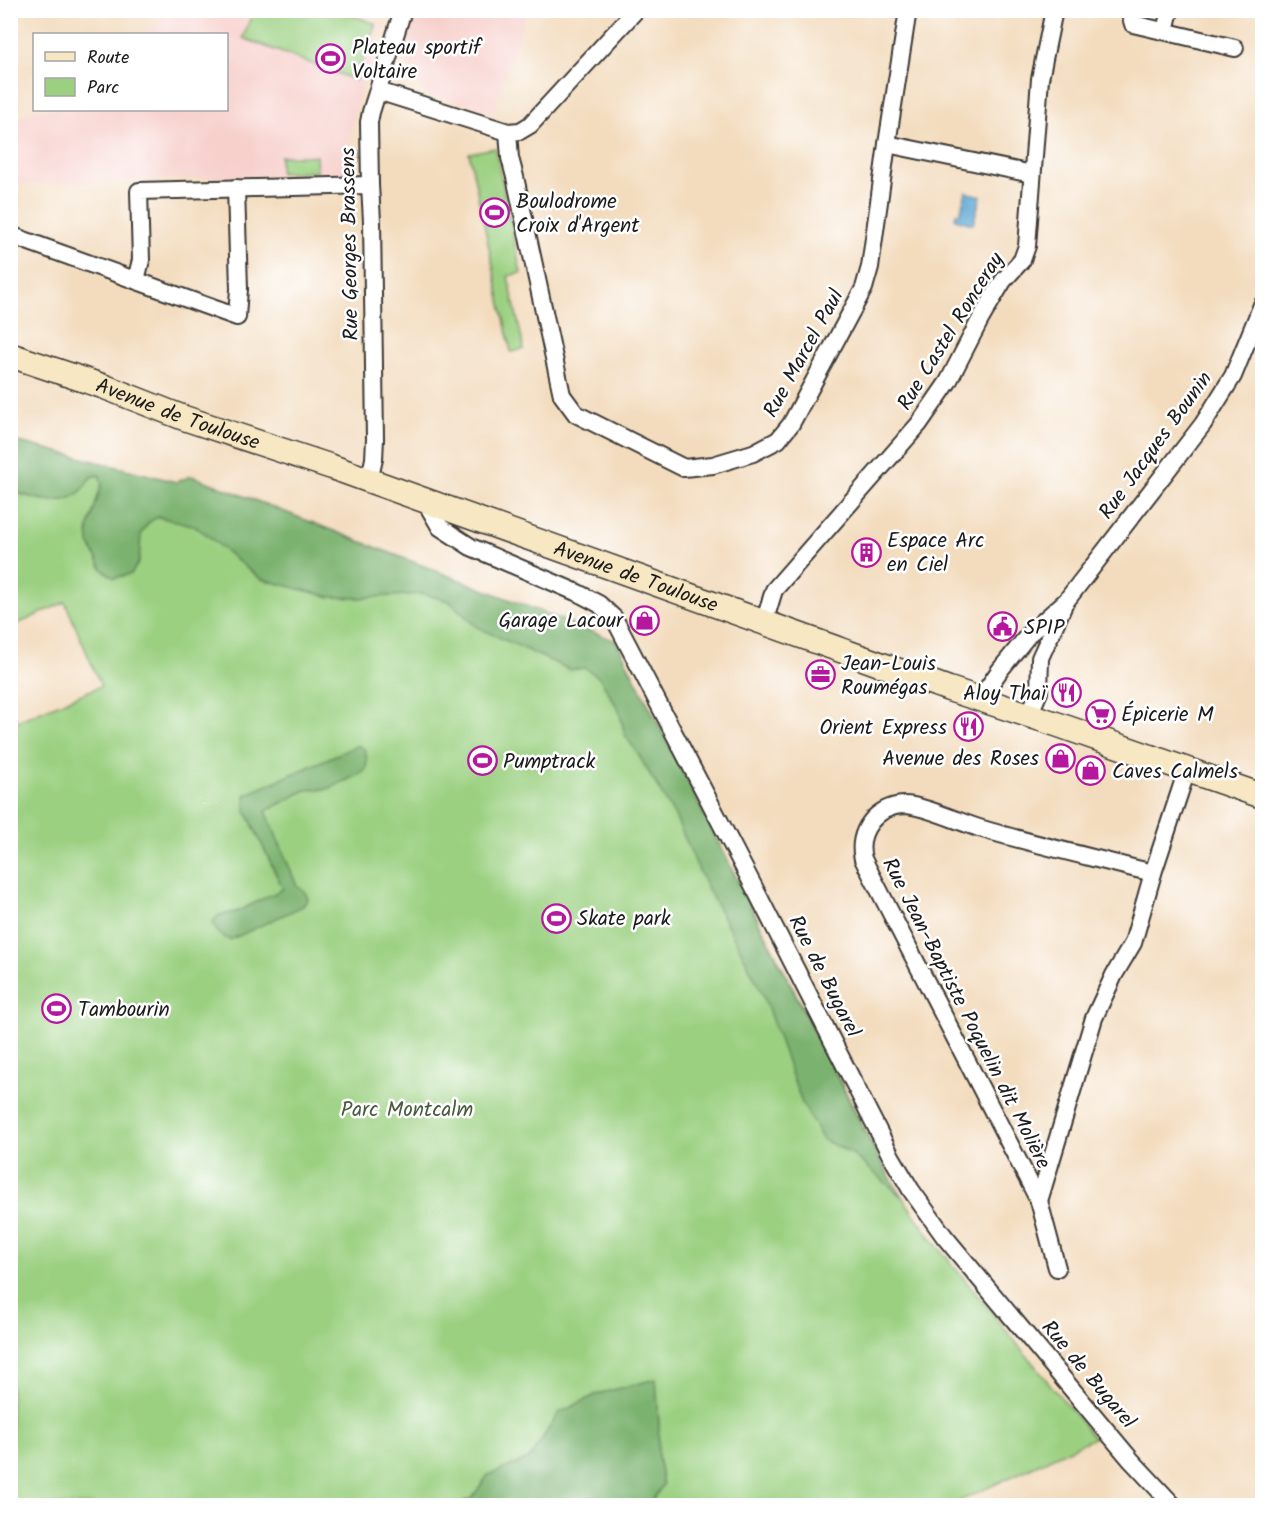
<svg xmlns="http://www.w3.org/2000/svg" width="1273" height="1516" viewBox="0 0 1273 1516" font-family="Kalam,sans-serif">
  <rect width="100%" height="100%" fill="#fff"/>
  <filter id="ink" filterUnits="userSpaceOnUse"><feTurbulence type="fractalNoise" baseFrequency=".0167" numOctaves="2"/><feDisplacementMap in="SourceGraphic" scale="12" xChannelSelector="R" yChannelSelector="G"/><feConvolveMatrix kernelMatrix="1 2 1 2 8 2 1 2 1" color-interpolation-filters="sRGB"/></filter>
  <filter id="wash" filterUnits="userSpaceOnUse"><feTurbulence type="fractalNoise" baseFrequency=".008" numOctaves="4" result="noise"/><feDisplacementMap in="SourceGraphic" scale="24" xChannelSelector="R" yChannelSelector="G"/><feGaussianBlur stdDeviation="1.35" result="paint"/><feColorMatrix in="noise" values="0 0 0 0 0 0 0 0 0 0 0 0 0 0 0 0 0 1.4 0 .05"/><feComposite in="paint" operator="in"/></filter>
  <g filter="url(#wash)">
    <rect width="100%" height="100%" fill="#f3dcbe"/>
    <g fill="#f7d0cc">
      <path d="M172,11h173l39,13 -28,84 -6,27 2,39 -72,1 -269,10 -1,-61 24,-15 192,1v-76h-82z"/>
      <path d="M416,11h111l-34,101 -68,-18 -23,-40z"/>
    </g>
    <g fill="#9bd081" stroke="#5c764e" stroke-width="1.5">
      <path d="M253,11h87l36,13 -21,56 -112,-42z"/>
      <path d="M495,148l26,125 -13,3 16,73 -13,3 -42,-199z"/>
      <path d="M280,156h36l1,16 -37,1z"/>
      <path d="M11,440l165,42 19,-5 421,164 270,530 16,26 31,44 161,197 -139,65 -2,2h-942l-1,-781 91,-38 -36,-84 -54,25z"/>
    </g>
    <g fill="#7cb26f" stroke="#4c6746" stroke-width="1.5">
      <path d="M11,440l165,42 15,-6 4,1 421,164 247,487 23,43 16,26 -51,-44 -28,-13 -21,-37 -39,-108 -26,-52 -32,-59 -30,-68 -37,-62 -13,-19 -6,-25 -19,-32 -15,-10 -15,2 -93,-43 -28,-26 -26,-7 -64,4 -29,-1 -69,-18 -26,-20 -28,-24 -14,-10 -35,-8 -9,5 -8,12 -2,28 -8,12 -17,4 -12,-9 -13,-26 -1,-14 14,-46 -3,-8 -8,2c-3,3 -5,8 -8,12 -18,21 -51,9 -72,2z"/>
      <path d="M358,745l7,5 2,10 -1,9 -8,6 -30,14 -22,1 -40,21 31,75 8,6 3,7 -5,7 -73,34 -10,-5 -8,-12 7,-8 17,-3 47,-23 -37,-78 -1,-16z"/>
      <path d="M656,1379l3,45 -1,32 5,29 -14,20h-193l16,-7 16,-23 41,-16 30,-46 38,-19z"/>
    </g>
    <path fill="#57a5d1" stroke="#3a6076" stroke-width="1.5" d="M966,192l15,4 -8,28 -18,-5 1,-6 4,1z"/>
  </g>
  <g filter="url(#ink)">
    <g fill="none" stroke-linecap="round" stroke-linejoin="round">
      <defs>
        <g id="minor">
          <path d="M1129,10l4,14 102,24"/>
          <path d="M1165,31l5,-21"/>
          <path d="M378,91l130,41 2,26 5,19 47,218 14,19 108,54 29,-3 40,-12 25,-13 13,-16 73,-136 6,-21 17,-123 21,-134"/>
          <path d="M508,132l12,-1 10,-6 106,-115"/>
          <path d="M887,144l145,30"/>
          <path d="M10,235l227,82 2,-28 -3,-101"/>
          <path d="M136,280l5,-20 -2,-69 231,-6"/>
          <path d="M369,481l5,-22 1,-20 -3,-218 -2,-36 -1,-63 2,-10 32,-102"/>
          <path d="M425,501l15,26 31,20 107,46 21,11 15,14 142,273 135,265 20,34 33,46 187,224 43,46"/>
          <path d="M764,623l10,-33 145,-166 29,-42 32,-62 14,-24 9,-15 19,-21 5,-14 13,-167 14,-69"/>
          <path d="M980,699l20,-29 30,-37 36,-32 137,-177 30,-48 29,-71"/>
          <path d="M1029,715l10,-23 1,-34 23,-51"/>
          <path d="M1039,1201l55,-183 20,-43 19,-32 20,-70 34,-103"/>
          <path d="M1057,1268l-18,-67 -176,-342c-7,-27 13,-53 41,-54 19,0 55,17 75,23 57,17 116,30 174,45"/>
        </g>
        <g id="secondary">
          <path id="s1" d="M10,355l95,32 79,31 148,49 617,222 107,35 206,72"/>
        </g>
      </defs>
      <use href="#minor" stroke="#3c3934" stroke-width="20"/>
      <use href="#secondary" stroke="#3c3934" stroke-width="27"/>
      <use href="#minor" stroke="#fff" stroke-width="16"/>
      <use href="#secondary" stroke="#f7e8c3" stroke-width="24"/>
    </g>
  </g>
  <defs>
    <symbol id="stadium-ring" viewBox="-11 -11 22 22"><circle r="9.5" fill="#fff" stroke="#b5179e" stroke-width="1.5"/><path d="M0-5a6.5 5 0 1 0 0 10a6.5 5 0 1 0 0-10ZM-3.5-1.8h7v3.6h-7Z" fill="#b5179e"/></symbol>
    <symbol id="building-ring" viewBox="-11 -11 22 22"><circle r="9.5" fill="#fff" stroke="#b5179e" stroke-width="1.5"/><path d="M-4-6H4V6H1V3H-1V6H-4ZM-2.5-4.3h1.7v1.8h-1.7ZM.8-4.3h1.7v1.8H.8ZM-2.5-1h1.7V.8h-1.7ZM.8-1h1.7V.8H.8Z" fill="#b5179e"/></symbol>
    <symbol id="shop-ring" viewBox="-11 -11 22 22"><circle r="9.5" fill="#fff" stroke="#b5179e" stroke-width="1.5"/><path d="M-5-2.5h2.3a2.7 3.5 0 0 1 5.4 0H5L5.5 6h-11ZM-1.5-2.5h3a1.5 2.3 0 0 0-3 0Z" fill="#b5179e"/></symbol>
    <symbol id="civic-ring" viewBox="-11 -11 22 22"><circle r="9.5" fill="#fff" stroke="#b5179e" stroke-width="1.5"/><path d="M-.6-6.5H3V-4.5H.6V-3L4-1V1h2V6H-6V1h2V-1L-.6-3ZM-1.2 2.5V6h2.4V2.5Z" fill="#b5179e"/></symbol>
    <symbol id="office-ring" viewBox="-11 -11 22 22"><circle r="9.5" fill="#fff" stroke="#b5179e" stroke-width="1.5"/><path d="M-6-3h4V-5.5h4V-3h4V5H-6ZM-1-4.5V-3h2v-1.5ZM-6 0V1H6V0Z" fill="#b5179e"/></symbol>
    <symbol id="restaurant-ring" viewBox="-11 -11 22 22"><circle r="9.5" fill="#fff" stroke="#b5179e" stroke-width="1.5"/><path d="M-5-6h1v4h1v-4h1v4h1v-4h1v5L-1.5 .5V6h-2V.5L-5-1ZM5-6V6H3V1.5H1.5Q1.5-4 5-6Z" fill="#b5179e"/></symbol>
    <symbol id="supermarket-ring" viewBox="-11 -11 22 22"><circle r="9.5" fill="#fff" stroke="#b5179e" stroke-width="1.5"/><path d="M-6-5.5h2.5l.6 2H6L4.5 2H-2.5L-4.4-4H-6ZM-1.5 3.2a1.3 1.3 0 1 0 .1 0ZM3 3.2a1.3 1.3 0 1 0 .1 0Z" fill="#b5179e"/></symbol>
  </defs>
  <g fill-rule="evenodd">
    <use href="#stadium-ring" x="314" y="42" width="33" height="33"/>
    <use href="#stadium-ring" x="478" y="196" width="33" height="33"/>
    <use href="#building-ring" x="850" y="536" width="33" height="33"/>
    <use href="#shop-ring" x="628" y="604" width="33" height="33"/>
    <use href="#civic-ring" x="986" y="610" width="33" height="33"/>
    <use href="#office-ring" x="804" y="658" width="33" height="33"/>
    <use href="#restaurant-ring" x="1050" y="676" width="33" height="33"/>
    <use href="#supermarket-ring" x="1084" y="698" width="33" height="33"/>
    <use href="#restaurant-ring" x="952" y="710" width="33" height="33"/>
    <use href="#shop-ring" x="1044" y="742" width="33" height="33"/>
    <use href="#stadium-ring" x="466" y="744" width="33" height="33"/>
    <use href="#shop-ring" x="1074" y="754" width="33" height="33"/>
    <use href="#stadium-ring" x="540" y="902" width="33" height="33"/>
    <use href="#stadium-ring" x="40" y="992" width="33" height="33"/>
  </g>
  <g text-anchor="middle" stroke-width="5" stroke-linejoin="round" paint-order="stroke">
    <g font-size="21" fill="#1c1c1c" stroke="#fff" text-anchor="start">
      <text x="352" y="54">Plateau sportif<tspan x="352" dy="24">Voltaire</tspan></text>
      <text x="516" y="208">Boulodrome<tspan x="516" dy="24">Croix d'Argent</tspan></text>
      <text x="887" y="547">Espace Arc<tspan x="887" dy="24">en Ciel</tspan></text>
      <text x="623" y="627" text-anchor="end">Garage Lacour</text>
      <text x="1024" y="634">SPIP</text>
      <text x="841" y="670">Jean-Louis<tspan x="841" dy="24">Roumégas</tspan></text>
      <text x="1046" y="700" text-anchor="end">Aloy Thaï</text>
      <text x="1121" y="721">Épicerie M</text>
      <text x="947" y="734" text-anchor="end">Orient Express</text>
      <text x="1039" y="765" text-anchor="end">Avenue des Roses</text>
      <text x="503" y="768">Pumptrack</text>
      <text x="1112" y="778">Caves Calmels</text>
      <text x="577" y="925">Skate park</text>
      <text x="78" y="1016">Tambourin</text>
    </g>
    <g font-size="21" fill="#1c1c1c" stroke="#fff">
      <text transform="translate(349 244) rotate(-91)" y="7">Rue Georges Brassens</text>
      <text transform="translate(950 331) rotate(-58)" y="7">Rue Castel Ronceray</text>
      <text transform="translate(803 353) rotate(-61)" y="7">Rue Marcel Paul</text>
      <text dy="7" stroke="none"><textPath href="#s1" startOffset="178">Avenue de Toulouse</textPath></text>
      <text transform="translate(1155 445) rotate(-54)" y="7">Rue Jacques Bounin</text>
      <text dy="7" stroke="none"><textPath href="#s1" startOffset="664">Avenue de Toulouse</textPath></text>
      <text transform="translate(825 976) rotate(63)" y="7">Rue de Bugarel</text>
      <text transform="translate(967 1013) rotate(63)" y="7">Rue Jean-Baptiste Poquelin dit Molière</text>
      <text transform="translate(1089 1374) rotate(50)" y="7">Rue de Bugarel</text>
    </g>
    <g font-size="21" fill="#485b3f" stroke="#fff">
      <text x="407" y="1116">Parc Montcalm</text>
    </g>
  </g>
  <rect width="1273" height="1516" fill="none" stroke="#fff" stroke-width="36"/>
  <rect x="33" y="33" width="195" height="78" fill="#ffffff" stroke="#a4a4a4" stroke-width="1.5"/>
  <rect x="45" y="52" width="30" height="9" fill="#f7e8c3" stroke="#a4a4a4" stroke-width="1.5"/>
  <text x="87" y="63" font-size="18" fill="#1c1c1c">Route</text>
  <rect x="45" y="78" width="30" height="18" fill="#9bd081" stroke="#a4a4a4" stroke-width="1.5"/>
  <text x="87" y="93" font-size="18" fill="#1c1c1c">Parc</text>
</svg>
